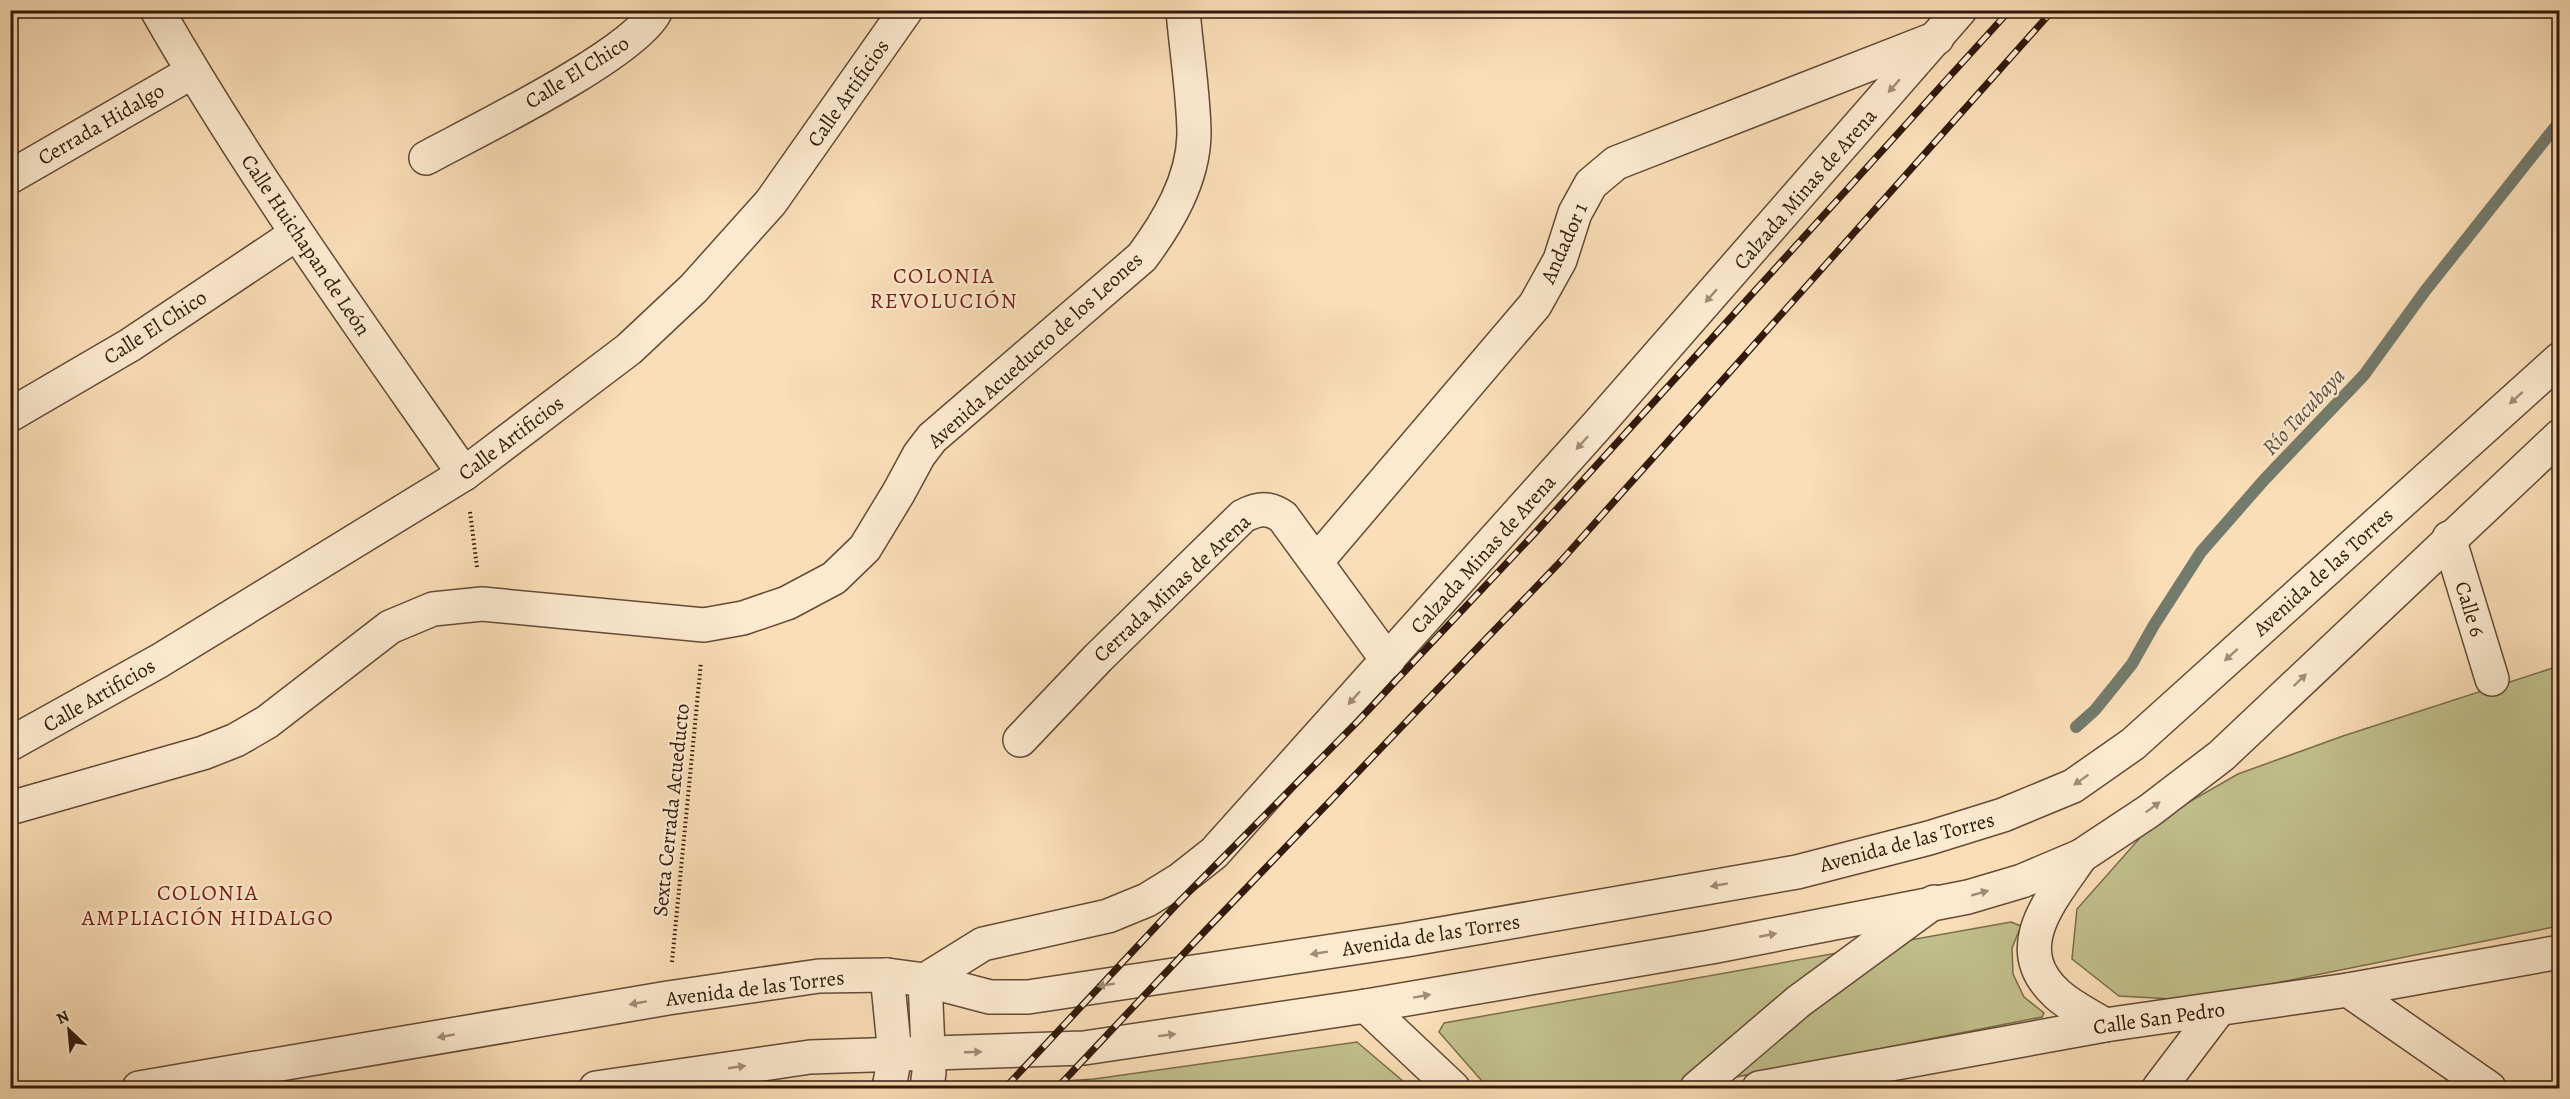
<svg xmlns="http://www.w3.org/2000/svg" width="2570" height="1099" viewBox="0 0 2570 1099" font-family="Alegreya,serif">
  <rect width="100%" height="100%" fill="#fadeb7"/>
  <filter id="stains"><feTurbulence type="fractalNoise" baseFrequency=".00333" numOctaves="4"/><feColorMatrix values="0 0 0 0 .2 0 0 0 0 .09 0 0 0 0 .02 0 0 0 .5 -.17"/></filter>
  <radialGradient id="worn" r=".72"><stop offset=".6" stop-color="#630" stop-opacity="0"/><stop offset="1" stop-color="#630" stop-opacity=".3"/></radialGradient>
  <g fill="#c1c08c" stroke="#7a6c4b" stroke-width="1.5">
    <path d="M2559,666v260l-368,74 -72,-4 -47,-37 5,-50 77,-87 84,-48 105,-38z"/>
    <path d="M2011,922l10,4 -9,22 1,26 11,23 20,16 -2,4 -362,71h-192l-49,-56 5,-9z"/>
    <path d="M1357,1042l54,46h-453l136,-9z"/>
  </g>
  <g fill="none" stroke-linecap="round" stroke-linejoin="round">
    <path stroke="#737b6c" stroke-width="12" d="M2076,727l19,-17 37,-46 22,-39 47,-73 63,-72 100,-105 61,-84 135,-170"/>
    <defs>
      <g id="minor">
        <path d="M157,10c92,161 201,312 307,464"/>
        <path d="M426,158c46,-25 213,-106 230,-148"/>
        <path d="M10,177l182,-105"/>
        <path d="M10,415l120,-70 166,-111"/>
        <path d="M2449,538l43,141"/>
        <path d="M1316,562l219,-257 25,-45 15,-47 16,-29 25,-21 321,-125"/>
        <path d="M1020,740l78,-82 145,-142c16,-8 26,-9 40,1l105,144"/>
        <path d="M10,744l149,-83 305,-187 165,-125 65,-61 77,-86 135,-192"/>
        <path d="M10,808l193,-55 33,-13 31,-18 123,-95 43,-18 49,-5 222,21 39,-7 44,-15 47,-25 31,-30 34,-56 20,-37 13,-17 210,-181c26,-35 51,-77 52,-122 0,-38 -8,-86 -11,-125"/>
        <path d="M2081,856c-30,44 -74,92 -24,138 14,13 32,21 48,31"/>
        <path d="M2348,990l141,98"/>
        <path d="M1366,1006l87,82"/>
        <path d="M1697,1088l102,-87 135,-99"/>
        <path d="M1759,1088l346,-63 243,-35 212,-38"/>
        <path d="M2159,1088l60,-79"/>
      </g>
      <g id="tertiary">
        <path d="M887,975l8,80 -6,33"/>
        <path d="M925,980l58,-36 125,-28 39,-16 34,-21 33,-26 387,-432 359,-411"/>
        <path d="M925,980l4,92 -2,16"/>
        <path d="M139,1088l529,-90 151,-22 68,-1 38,5 65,17h38l378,-57 391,-68 132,-34 74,-23 70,-29 60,-42 427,-385"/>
        <path d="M596,1088l214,-31 274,-9 282,-42 345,-59 257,-50 54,-16 59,-25 68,-45 72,-55 339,-320"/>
      </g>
    </defs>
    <use href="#minor" stroke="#644a35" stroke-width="36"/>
    <use href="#tertiary" stroke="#644a35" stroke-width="36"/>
    <g stroke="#32190a" stroke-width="4" stroke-dasharray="1.5 3" stroke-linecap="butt">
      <path d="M470,512l7,55"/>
      <path d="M672,962l29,-300"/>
    </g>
    <use href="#minor" stroke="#fcead0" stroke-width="33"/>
    <use href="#tertiary" stroke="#fcead0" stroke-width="33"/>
    <defs>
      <g id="rail">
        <path d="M1005,1088l172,-184 181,-183 176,-187 476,-524"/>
        <path d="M1057,1088l148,-157 356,-370 492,-551"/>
      </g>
    </defs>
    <use href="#rail" stroke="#32190a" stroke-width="7"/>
    <use href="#rail" stroke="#fcead0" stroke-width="4.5" stroke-dasharray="14" stroke-linecap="butt"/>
  </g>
  <defs><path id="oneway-solid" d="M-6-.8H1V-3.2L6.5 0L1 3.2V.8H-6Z" transform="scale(1.5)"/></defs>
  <g fill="#a18c77">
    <use href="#oneway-solid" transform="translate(1894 86) rotate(131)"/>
    <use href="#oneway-solid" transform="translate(1711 296) rotate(131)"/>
    <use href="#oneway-solid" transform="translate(2516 398) rotate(138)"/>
    <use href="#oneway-solid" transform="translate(1582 443) rotate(132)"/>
    <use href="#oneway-solid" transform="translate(2231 655) rotate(138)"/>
    <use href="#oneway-solid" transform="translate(2300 680) rotate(-44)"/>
    <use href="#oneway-solid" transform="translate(1354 698) rotate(132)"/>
    <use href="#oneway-solid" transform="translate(2081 780) rotate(145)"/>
    <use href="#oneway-solid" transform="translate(2153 807) rotate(-37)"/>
    <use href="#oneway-solid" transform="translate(1719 885) rotate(170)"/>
    <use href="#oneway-solid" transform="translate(1980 893) rotate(-16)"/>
    <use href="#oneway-solid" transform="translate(1768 935) rotate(-11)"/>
    <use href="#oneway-solid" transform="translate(1319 953) rotate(171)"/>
    <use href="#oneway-solid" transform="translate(1106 985) rotate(171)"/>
    <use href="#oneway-solid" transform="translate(1422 996) rotate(-10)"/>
    <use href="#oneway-solid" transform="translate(638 1003) rotate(170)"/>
    <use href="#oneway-solid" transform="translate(1167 1035) rotate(-8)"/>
    <use href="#oneway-solid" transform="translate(446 1036) rotate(170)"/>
    <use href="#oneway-solid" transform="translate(973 1052) rotate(-2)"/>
    <use href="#oneway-solid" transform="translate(737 1067) rotate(-8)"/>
  </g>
  <g text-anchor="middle" stroke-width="4.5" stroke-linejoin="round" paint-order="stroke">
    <g font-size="21" fill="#32190a" stroke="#fcead0">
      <text transform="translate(577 72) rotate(-32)" y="7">Calle El Chico</text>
      <text transform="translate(848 93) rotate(-55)" y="7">Calle Artificios</text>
      <text transform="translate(101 124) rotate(-30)" y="7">Cerrada Hidalgo</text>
      <text transform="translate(1805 189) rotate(-49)" y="7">Calzada Minas de Arena</text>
      <text transform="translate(1564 243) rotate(-66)" y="7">Andador 1</text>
      <text transform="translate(306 245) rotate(56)" y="7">Calle Huichapan de León</text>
      <text transform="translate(155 327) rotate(-33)" y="7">Calle El Chico</text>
      <text transform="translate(1035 350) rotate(-42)" y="7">Avenida Acueducto de los Leones</text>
      <text transform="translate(511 438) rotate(-37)" y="7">Calle Artificios</text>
      <text transform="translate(1483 554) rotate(-48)" y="7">Calzada Minas de Arena</text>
      <text transform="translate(2323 572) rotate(-42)" y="7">Avenida de las Torres</text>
      <text transform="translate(1172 588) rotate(-43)" y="7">Cerrada Minas de Arena</text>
      <text transform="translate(2470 609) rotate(73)" y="7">Calle 6</text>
      <text transform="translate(99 695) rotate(-30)" y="7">Calle Artificios</text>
      <text transform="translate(671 810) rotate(-84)" y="7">Sexta Cerrada Acueducto</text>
      <text transform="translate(1907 842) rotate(-15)" y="7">Avenida de las Torres</text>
      <text transform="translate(1431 935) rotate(-9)" y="7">Avenida de las Torres</text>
      <text transform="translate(755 988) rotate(-7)" y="7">Avenida de las Torres</text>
      <text transform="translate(2159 1018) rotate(-8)" y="7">Calle San Pedro</text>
    </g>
    <g font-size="22" letter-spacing="1.5" fill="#7a1f14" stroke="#fcead0">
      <text x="944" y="283">COLONIA<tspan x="944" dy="25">REVOLUCIÓN</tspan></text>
      <text x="208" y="900">COLONIA<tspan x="208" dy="25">AMPLIACIÓN HIDALGO</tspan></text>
    </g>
    <g font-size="22" font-style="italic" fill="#585243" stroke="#fcead0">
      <text transform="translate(2303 411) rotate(-47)" y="8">Río Tacubaya</text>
    </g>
  </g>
  <rect width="2570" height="1099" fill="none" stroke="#fadeb7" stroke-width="36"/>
  <rect x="12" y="12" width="2546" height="1075" fill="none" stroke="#32190a" stroke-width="3"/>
  <rect x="18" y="18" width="2534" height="1063" fill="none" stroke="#32190a" stroke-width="1.5"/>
  <g transform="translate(69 1030) rotate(334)" stroke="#fcead0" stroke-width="4.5" paint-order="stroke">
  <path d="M0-4.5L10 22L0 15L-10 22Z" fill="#32190a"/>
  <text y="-9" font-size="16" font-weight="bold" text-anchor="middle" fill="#32190a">N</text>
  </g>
  <rect width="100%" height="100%" filter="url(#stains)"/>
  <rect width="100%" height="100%" fill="url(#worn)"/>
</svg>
